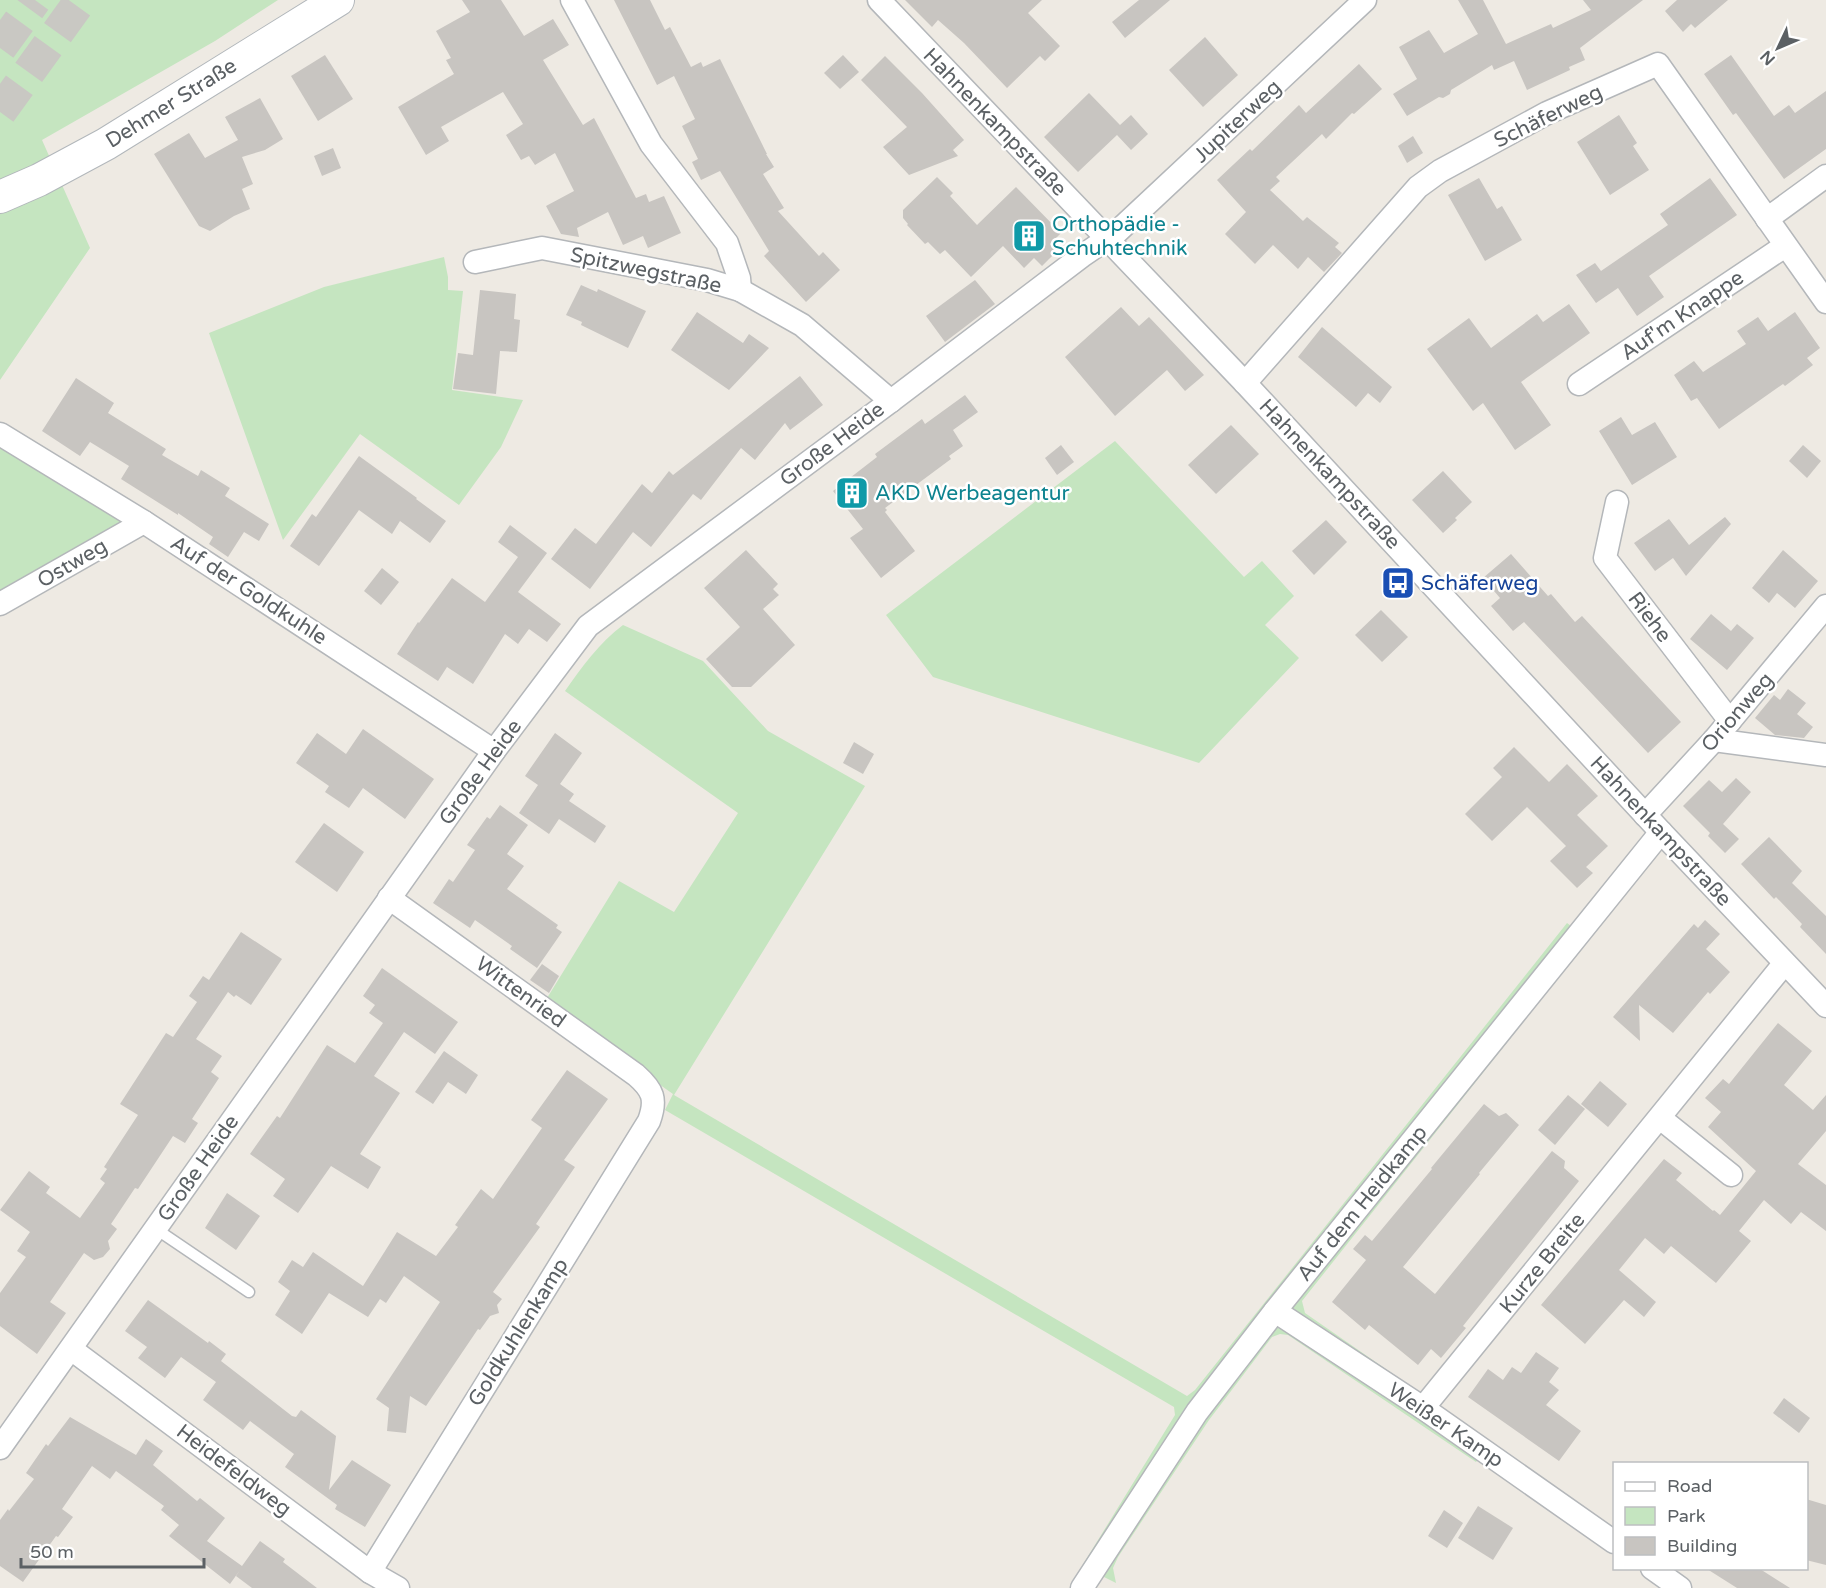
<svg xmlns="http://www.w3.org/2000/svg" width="1826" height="1588" viewBox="0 0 1826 1588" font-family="'Varela Round',sans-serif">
  <rect width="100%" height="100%" fill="#eeeae3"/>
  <g fill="#c5e5c0">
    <path d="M0,0h278l-63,41 -173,99 48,108 -90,132z"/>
    <path d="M444,257l4,20v13l15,1 -11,99 71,10 -22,47 -42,58 -99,-71 -77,106 -74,-207 115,-46z"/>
    <path d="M1115,441l129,136 18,-16 32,35 -29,29 34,33 -100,105 -266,-86 -47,-62z"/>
    <path d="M0,444l142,88 -142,78z"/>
    <path d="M623,625l80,36 65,70 97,55 -191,309 513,301 8,-6 372,-467 22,16 -287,362 3,12 186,129 -15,20 -188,-127 -8,-1 -8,3 -63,83 -91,137 -5,11 3,15 -34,-17 93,-151 -1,-8 -509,-297 8,-16 -129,-91 75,-122 55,31 64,-99 -173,-122c17,-24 34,-48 58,-66z"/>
  </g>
  <g fill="#c8c5c1">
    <path d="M462,0h39l23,36 29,-17 16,26 -26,15 40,65 11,-7 42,80 10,-4 3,8 15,-6 17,37 -33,15 -5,-12 -20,9 -15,-33 -31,16 2,9 -18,-3 -15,-28 28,-15 -19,-38 -20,12 -6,-9 -8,4 -15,-25 17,-11 -20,-32 -62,35 8,14 -23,14 -28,-48 56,-33 -8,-14 5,-2 -15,-27 34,-19z"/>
    <path d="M614,0h36l15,30 5,-3 21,40 10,-5 2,5 17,-8 47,95h-1l8,13 -11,7 21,34 -6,3 41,45 4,-4 17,18 -34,32 -42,-46 5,-5 -49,-80 -19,9 -9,-18 6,-3 -16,-33 13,-7 -21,-43 -17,9z"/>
    <path d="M905,0h137l-14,13 32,33 -15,15 -5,-5 -33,32 -43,-45 -26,-23 -6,7z"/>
    <path d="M1139,0h31l-45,38 -13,-16z"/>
    <path d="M1458,0h25l23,44 45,-20 2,4 38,-18 -8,-10h60l-63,48 5,12 -16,7 1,3 -43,20 -13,-29 -20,9 -2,-5 -41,25 -1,4 -7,4 -4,-1 -32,19 -14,-22 24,-15 -18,-32 30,-17 15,23 34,-19z"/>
    <path d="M1677,0h51l-33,28 -4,-4 -8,8 -18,-21z"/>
    <path d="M1205,37l33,38 -35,32 -34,-37z"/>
    <path d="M325,55l28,44 -35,22 -27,-45z"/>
    <path d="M843,55l16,17 -19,17 -16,-16z"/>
    <path d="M1731,55l43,61 15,-11 6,8 31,-22v58l-42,30 -48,-66 -3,2 -29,-41z"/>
    <path d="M885,56l37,37 42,47 -11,10 5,6 -49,19 -26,-28 24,-20 -46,-47z"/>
    <path d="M1359,64l23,25 -28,25 -2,-1 -26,26 -4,-5 -46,43 4,4 -10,9 33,31 4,-4 32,26 -4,4 7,6 -18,19 -16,-15 -10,12 -25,-24 -18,19 -30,-30 21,-22 -29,-32 33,-31 2,2 47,-46 7,8z"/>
    <path d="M1089,93l31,32 11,-10 17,19 -17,16 -14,-15 -39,37 -34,-35z"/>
    <path d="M260,98l23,41 -18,11 -23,7 11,27 -11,5 8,20 -16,7 -24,15 -11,-5 -45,-72 35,-21 16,25 33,-18 -13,-23z"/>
    <path d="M1619,115l18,28 -4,3 16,24 -39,25 -33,-53z"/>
    <path d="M1413,136l10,17 -16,10 -9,-17z"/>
    <path d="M333,148l8,20 -19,8 -8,-20z"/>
    <path d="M937,177l16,16 -3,3 27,29 39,-38 45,46 -11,11 7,7 -15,15 -8,-8 -10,10 -21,-22 -32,31 -26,-27 -5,4 -12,-12 -3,2 -18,-19 1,-1 -5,-6v-8z"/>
    <path d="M1479,178l18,31 5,-3 20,34 -37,21 -37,-66z"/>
    <path d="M1710,178l27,37 -88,61 15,21 -27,19 -19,-28 -22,15 -20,-28 19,-12 6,8 67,-46 -8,-11z"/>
    <path d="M975,280l20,24 -50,38 -19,-26z"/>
    <path d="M581,285l16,7 1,-3 48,22 -18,37 -47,-23 1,-3 -16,-7z"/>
    <path d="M480,290l36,4 -2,25 6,1 -3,32 -17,-1 -4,43 -43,-5 5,-36 15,2z"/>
    <path d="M1569,304l21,29 -69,49 30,43 -36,25 -32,-47 -10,8 -46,-62 42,-31 22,30 46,-34 6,8z"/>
    <path d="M1121,307l18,19 10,-9 55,58 -19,16 -18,-21 -52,46 -50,-59z"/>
    <path d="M697,312l46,31 6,-9 20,14 -40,42 -58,-40z"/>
    <path d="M1795,312l25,36 -13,10 6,7 -28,21 -2,-2 -64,45 -22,-31 -6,3 -17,-26 20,-14 9,11 43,-28 -9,-13 21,-14 10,14z"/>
    <path d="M1322,327l70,60 -12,16 -12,-10 -12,14 -58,-50z"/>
    <path d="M800,376l23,29 -33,25 -5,-7 -30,37 -14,-12 -40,52 -8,-6 -42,53 -18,-15 -43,57 -39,-30 24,-31 21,16 46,-60 10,9 17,-22 4,4z"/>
    <path d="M76,378l38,25 -6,10 58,36 -4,6 36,21 3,-6 29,18 -5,8 44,28 -10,17 -15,-9 -16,25 -19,-13 4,-7 -35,-24v2l-57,-36 8,-13 -39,-24 -10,14 -38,-25z"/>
    <path d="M965,395l13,17 -25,18 10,16 -14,10 2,3 -66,49 2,2 -2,2 30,39 -34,27 -31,-40 13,-9 -30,-38 44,-34 -2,-3 47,-35 3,5z"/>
    <path d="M1621,417l11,18 23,-13 22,35 -45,28 -33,-54z"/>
    <path d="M1231,425l28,29 -43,40 -28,-29z"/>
    <path d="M1061,445l13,17 -17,13 -12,-17z"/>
    <path d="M1803,445l18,16 -14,17 -18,-17z"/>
    <path d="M359,456l58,42 -1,1 30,22 -16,22 -30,-22 -8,13 -33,-24 -40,56 -29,-20 22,-32 4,3z"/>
    <path d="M1443,471l29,31 -17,16 2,2 -14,13 -31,-33z"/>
    <path d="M1725,517l6,7 -45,52 -13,-18 -18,13 -21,-28 35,-24 20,26z"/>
    <path d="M1326,520l21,22 -33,33 -22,-24z"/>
    <path d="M510,525l37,28 -29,39 43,32 -14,18 -18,-13 -11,15 -13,-10 -32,50 -26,-17 -9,14 -41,-27 21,-32 1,1 33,-45 33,24 33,-45 -20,-15z"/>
    <path d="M746,550l32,34 -5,5 6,6 -16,14 32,36 -44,42h-19l-26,-28 34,-32 -36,-39z"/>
    <path d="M1783,550l35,31 -23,27 -18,-15 -8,10 -17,-15z"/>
    <path d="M1511,554l37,42 3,-2 24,28 7,-6 99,106 -33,31 -124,-131 -11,9 -22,-25 9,-8 -17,-20z"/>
    <path d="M382,568l17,14 -18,23 -17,-14z"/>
    <path d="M1381,610l27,27 -26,25 -27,-27z"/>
    <path d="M1711,614l20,17 6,-7 17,14 -27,32 -37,-31z"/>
    <path d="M1788,689l18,14 -9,11 16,13 -9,11 -29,-3 -20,-17 19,-23 6,5z"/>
    <path d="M363,729l71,50 -29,40 -42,-31 -14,20 -24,-16 4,-6 -33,-23 21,-30 29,21z"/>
    <path d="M555,733l27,20 -22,31 14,10 -5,7 37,25 -11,17 -36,-24 -10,15 -30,-21 19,-28 -13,-9z"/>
    <path d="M854,742l20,12 -11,20 -20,-11z"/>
    <path d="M1514,747l35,35 18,-18 31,32 -21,19 31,31 -22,21 7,6 -16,15 -27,-27 16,-15 -39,-39 -35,34 -27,-27 37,-37 -9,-9z"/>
    <path d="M1736,778l15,14 -28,32 16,15 -14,14 -17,-17 2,-3 -27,-27 26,-26 13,12z"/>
    <path d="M500,805l28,20 -21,29 17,12 -17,23 51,36 -2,3 6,4 -25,36 -27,-19 2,-3 -37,-26 -5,8 -37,-25 16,-24 4,3 22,-32 -8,-5 20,-28 3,2z"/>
    <path d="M324,823l40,29 -27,40 -42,-30z"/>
    <path d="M1769,837l33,34 -10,12 34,33v38l-26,-27 2,-3 -26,-27 -2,2 -33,-35z"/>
    <path d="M1705,920l15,14 -14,15 24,23 -20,22 -2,-2 -35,41 -34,-28 1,36 -27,-24 81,-93 4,4z"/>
    <path d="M241,932l41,27 -31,46 -15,-10 -2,2 -6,-5 -32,47 26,17 -11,16 8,6 -27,41 6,4 -13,20 -12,-7 -35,53 -3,-1 -24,36 6,5 -9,12 2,8 -7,8 -9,3 -10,-7 -34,49 16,11 -29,41 -37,-28v-33l26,-36 -9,-6 13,-19 -30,-22 29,-39 21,16 -4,6 34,25 25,-35 -5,-4 7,-10 -3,-2 34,-52 -18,-11 46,-71 7,4 24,-35 -8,-6 14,-20 6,4z"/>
    <path d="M542,964l17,12 -10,17 -19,-13z"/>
    <path d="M382,968l76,54 -23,32 -31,-22 -30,44 26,17 -40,61 21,13 -13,22 -37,-23 -33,47 -25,-17 12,-17 -35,-25 27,-38 3,2 47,-73 28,18 28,-40 -14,-10 6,-8 -12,-9z"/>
    <path d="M1778,1023l34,28 -28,34 29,25 13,-15v36l-28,33 28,21v46l-25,-19 -10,12 -27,-24 -25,31 12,10 -35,42 -45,-37 -7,8 -19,-16 -26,32 37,32 -12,15 -20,-17 -39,44 -44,-39 123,-146 18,14 -6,7 37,31 1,-1 6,5 36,-44 -48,-44 13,-15 -16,-14 18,-19 6,5z"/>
    <path d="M444,1051l34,24 -12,19 -18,-12 -15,22 -18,-12z"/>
    <path d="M567,1070l41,29 -44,61 11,7 -39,57 4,3 -47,65 9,7 -5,6 2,8 -9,3 -10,14 -2,-1 -52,77 -16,-10 -4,37 -19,-2 2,-23 -13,-9 64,-97 -36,-26 -18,27 -6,-4 -12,18 -39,-24 -27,41 -27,-19 15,-24 -12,-9 14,-22 11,7 10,-15 50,34 34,-54 39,24 22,-29 -3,-2 26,-36 12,10 49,-71 -11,-8z"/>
    <path d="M1600,1081l27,23 -19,23 -27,-23z"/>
    <path d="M1568,1095l17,14 -30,36 -17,-15z"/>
    <path d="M1484,1104l15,12 7,-3 13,12 -40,48 1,1 -77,93 32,27 117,-143 13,10 -1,7 15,13 -116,145 3,2 -25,30 -10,-9 -13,16 -49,-40 -4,5 -33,-28 34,-42 -13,-11 12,-14 7,6 60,-72 -1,-1z"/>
    <path d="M227,1193l33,23 -24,34 -31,-22z"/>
    <path d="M148,1300l60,43 1,-2 17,13 -5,7 71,55 4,1 5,-7 35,26 -7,54 23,-30 39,25 -26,42 -30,-18 2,-4 -52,-38 9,-13 -44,-33 -7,9 -40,-30 13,-18 -35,-25 -16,21 -27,-20 9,-11 -22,-16z"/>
    <path d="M1536,1352l23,16 -10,14 10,8 -13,15 35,26 -22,30 -91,-64 20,-28 15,11 9,-13 9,6z"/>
    <path d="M1784,1398l26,20 -11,15 -26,-20z"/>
    <path d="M70,1417l66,38 10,-16 17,12 -10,14 44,36 3,-3 25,20 -18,23 35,25 18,-25 25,18 -2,3 34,26h-65l-16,-12 4,-6 -10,14 -61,-48 10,-11 -18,-15 3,-4 -48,-35 -6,8 -18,-13 -30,43 11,8 -15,20 -2,-1 -33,46 -23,-16v-46l8,-11 1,2 25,-32 -8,-6 20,-29 2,2z"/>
    <path d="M1806,1499l20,6v60l-20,-5z"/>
    <path d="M1478,1506l35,22 -20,32 -35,-22z"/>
    <path d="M1444,1510l19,13 -16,25 -19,-12z"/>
    <path d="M1707,1569h53l30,19h-53z"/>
  </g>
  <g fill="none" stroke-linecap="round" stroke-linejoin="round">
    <g stroke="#c9c8c3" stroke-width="33" stroke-dasharray="33 16" stroke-linecap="butt">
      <path d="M0,48l35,-48"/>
      <path d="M0,112l81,-112"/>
    </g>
    <defs>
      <path id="lane" d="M156,1229l93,63"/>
      <g id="street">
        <path d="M572,0l79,144 76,99 12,35 1,12"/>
        <path d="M879,0l366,383 416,449 165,174"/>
        <path d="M1767,219l59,-43"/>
        <path d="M475,262l67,-14 165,32 33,10 62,35 89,76"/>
        <path d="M1245,383l173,-196 22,-16 107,-58 111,-49 168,238"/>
        <path d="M1579,384l206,-138"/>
        <path d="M0,434l144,88 350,229"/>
        <path d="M1617,502l-12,56 125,163"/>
        <path d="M0,604l144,-82"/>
        <path d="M1714,740l112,15"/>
        <path d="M1645,815l69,-75 112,-134"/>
        <path d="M1660,1118l71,57"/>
        <path d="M1275,1311l148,97 191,134"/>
        <path d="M71,1349l299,223 28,16"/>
        <path d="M1423,1408l361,-444"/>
        <path d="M0,1448l494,-697 94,-125 303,-225 191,-145 35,-24 248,-232"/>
        <path d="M1652,1568l28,20"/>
        <path d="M370,1572l279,-451c8,-22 4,-31 -13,-46l-247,-177"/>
        <path d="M1082,1588l115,-176 78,-101 386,-479"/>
      </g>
      <path id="secondary" d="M0,197l39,-17 67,-36 232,-144"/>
    </defs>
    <use href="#lane" stroke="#b4b7ba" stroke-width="13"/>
    <use href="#street" stroke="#b4b7ba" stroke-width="25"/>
    <use href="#secondary" stroke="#b2b7bb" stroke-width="34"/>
    <use href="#lane" stroke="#fff" stroke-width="10"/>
    <use href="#street" stroke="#fff" stroke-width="22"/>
    <use href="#secondary" stroke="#fff" stroke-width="32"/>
  </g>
  <defs>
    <symbol id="building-square" viewBox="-11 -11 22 22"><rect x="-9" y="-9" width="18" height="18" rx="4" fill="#0f9aa8" stroke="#fff"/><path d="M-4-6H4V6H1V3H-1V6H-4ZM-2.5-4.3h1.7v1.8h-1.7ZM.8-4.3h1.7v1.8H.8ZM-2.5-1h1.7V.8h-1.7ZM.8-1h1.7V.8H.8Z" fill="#fff"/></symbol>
    <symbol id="bus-square" viewBox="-11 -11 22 22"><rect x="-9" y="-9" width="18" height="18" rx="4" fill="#1a4fb4" stroke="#fff"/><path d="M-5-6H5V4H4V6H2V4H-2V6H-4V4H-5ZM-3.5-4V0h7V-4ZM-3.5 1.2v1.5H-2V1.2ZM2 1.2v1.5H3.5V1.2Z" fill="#fff"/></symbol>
  </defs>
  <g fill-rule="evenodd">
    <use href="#building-square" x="1010" y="217" width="38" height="38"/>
    <use href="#building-square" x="833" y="474" width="38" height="38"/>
    <use href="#bus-square" x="1379" y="564" width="38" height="38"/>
  </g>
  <g text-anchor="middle" stroke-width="5" stroke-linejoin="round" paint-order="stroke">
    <g font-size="21" fill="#5b6064" stroke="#fff">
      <text transform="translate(171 103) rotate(-32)" y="7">Dehmer Straße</text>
      <text transform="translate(1548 116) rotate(-26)" y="7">Schäferweg</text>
      <text transform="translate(1237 121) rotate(-43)" y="7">Jupiterweg</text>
      <text transform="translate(995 122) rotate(46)" y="7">Hahnenkampstraße</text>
      <text transform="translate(646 270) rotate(12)" y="7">Spitzwegstraße</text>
      <text transform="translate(1682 315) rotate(-34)" y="7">Auf'm Knappe</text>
      <text transform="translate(832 444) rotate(-37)" y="7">Große Heide</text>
      <text transform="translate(1330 474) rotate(47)" y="7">Hahnenkampstraße</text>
      <text transform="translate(72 563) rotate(-30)" y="7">Ostweg</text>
      <text transform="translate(249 590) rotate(33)" y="7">Auf der Goldkuhle</text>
      <text transform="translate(1650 617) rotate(53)" y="7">Riehe</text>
      <text transform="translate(1737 712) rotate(-49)" y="7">Orionweg</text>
      <text transform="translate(480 772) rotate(-54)" y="7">Große Heide</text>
      <text transform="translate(1661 831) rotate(47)" y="7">Hahnenkampstraße</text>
      <text transform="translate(521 992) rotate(36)" y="7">Wittenried</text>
      <text transform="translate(198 1168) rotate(-55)" y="7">Große Heide</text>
      <text transform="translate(1362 1203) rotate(-51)" y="7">Auf dem Heidkamp</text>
      <text transform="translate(1542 1263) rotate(-51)" y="7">Kurze Breite</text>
      <text transform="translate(518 1332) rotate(-58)" y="7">Goldkuhlenkamp</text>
      <text transform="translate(1446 1425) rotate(34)" y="7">Weißer Kamp</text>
      <text transform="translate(234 1470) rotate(37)" y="7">Heidefeldweg</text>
    </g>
    <g font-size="21" fill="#0d838f" stroke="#fff" text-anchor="start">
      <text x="1052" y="231">Orthopädie -<tspan x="1052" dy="24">Schuhtechnik</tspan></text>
      <text x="875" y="500">AKD Werbeagentur</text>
    </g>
    <g font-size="21" fill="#164399" stroke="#fff" text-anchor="start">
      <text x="1421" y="590">Schäferweg</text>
    </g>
  </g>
  <rect x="1613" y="1462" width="195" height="108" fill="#ffffff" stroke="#bdbfc1" stroke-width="1.5"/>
  <rect x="1625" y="1482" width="30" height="9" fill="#ffffff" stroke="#bdbfc1" stroke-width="1.5"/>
  <text x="1667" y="1492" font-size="18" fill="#5b6064">Road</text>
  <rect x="1625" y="1507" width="30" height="18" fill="#c5e5c0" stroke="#bdbfc1" stroke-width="1.5"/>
  <text x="1667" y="1522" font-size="18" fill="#5b6064">Park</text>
  <rect x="1625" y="1537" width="30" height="18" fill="#c8c5c1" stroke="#bdbfc1" stroke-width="1.5"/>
  <text x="1667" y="1552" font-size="18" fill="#5b6064">Building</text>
  <g transform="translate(1778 48) rotate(226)" stroke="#ffffff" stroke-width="4.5" paint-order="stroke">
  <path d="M0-4.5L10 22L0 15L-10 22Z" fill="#5b6064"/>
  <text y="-9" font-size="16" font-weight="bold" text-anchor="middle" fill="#5b6064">N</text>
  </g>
  <path d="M21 1558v9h183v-9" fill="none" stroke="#5b6064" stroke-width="3"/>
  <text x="30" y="1558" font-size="18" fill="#5b6064" stroke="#ffffff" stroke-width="4.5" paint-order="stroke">50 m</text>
</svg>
